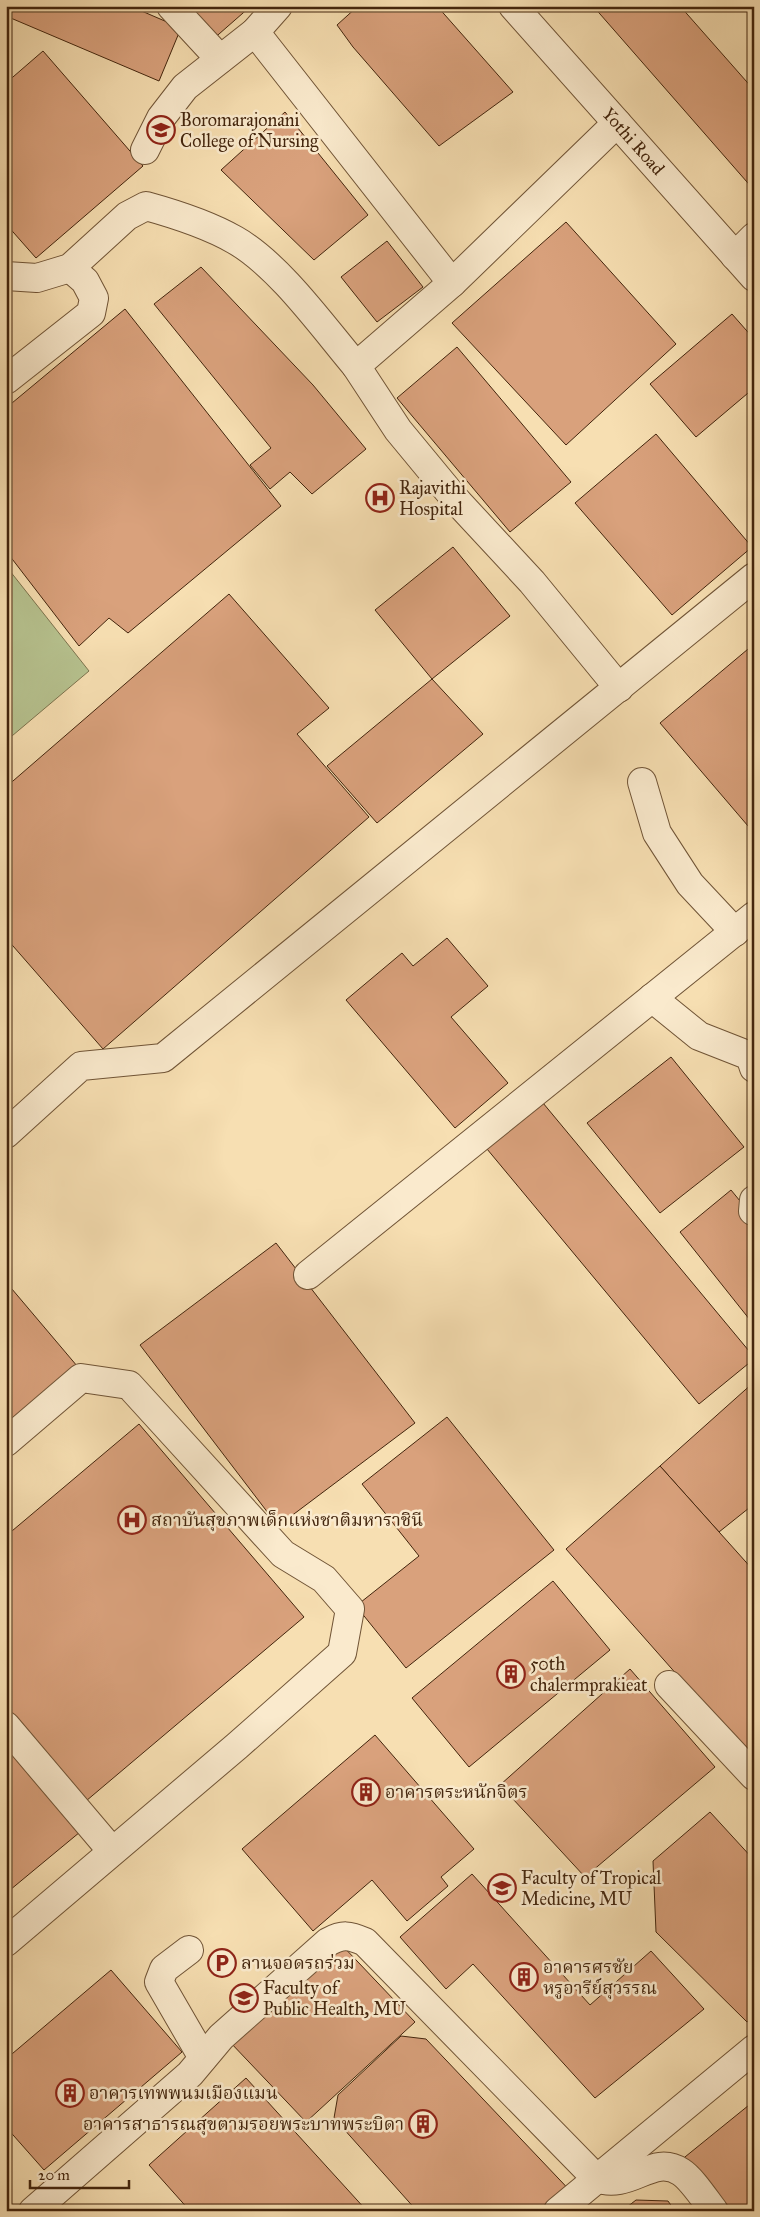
<svg xmlns="http://www.w3.org/2000/svg" width="760" height="2217" viewBox="0 0 760 2217" font-family="'IM FELL Great Primer','Noto Serif Thai',serif">
  <rect width="100%" height="100%" fill="#f7dfb2"/>
  <filter id="stains"><feTurbulence type="fractalNoise" baseFrequency=".004" numOctaves="4"/><feColorMatrix values="0 0 0 0 .2 0 0 0 0 .09 0 0 0 0 .02 0 0 0 .5 -.17"/></filter>
  <radialGradient id="worn" r=".72"><stop offset=".6" stop-color="#630" stop-opacity="0"/><stop offset="1" stop-color="#630" stop-opacity=".3"/></radialGradient>
  <path fill="#b7c390" stroke="#7d744e" d="M6,566l83,105 -83,70z"/>
  <g fill="#d9a17c" stroke="#43250d">
    <path d="M6,6h124l51,22 -22,53 -153,-65z"/>
    <path d="M180,6h71l-40,35z"/>
    <path d="M358,6h79l76,86 -74,54 -86,-99 -16,-22z"/>
    <path d="M593,6h87l74,84v100z"/>
    <path d="M43,51l100,115 -107,92 -30,-34v-141z"/>
    <path d="M285,112l83,103 -54,45 -93,-90z"/>
    <path d="M566,222l110,122 -110,101 -114,-122z"/>
    <path d="M387,241l36,46 -46,35 -36,-45z"/>
    <path d="M201,267l112,118 53,64 -54,45 -22,-22 -20,17 -20,-24 21,-17 -117,-144z"/>
    <path d="M125,309l156,197 -153,127 -19,-15 -30,28 -73,-95v-143z"/>
    <path d="M732,314l22,25v49l-58,49 -46,-53z"/>
    <path d="M457,347l114,135 -61,50 -113,-134z"/>
    <path d="M656,434l96,113 -80,68 -97,-112z"/>
    <path d="M453,547l57,69 -78,63 -57,-69z"/>
    <path d="M229,594l100,114 -32,26 72,83 -266,232 -97,-111v-151z"/>
    <path d="M754,644v189l-94,-110z"/>
    <path d="M432,679l51,55 -106,89 -50,-57z"/>
    <path d="M447,938l41,48 -37,31 57,66 -53,45 -109,-128 56,-47 11,13z"/>
    <path d="M671,1057l73,90 -84,66 -73,-90z"/>
    <path d="M543,1103l211,254v2l-55,45 -212,-255z"/>
    <path d="M731,1190l23,28v107l-74,-93z"/>
    <path d="M276,1243l139,180 -137,103 -138,-181z"/>
    <path d="M6,1282l77,91 -77,67z"/>
    <path d="M754,1382v122l-35,28 -59,-66z"/>
    <path d="M447,1417l107,133 -148,118 -50,-62 63,-50 -57,-72z"/>
    <path d="M139,1424l165,193 -218,184 -80,-94v-171z"/>
    <path d="M660,1466l94,105v191l-188,-213z"/>
    <path d="M553,1581l57,69 -141,117 -57,-69z"/>
    <path d="M630,1669l85,98 -130,110 -85,-92z"/>
    <path d="M375,1735l99,114 -33,28 7,9 -41,35 -35,-41 -59,51 -71,-82z"/>
    <path d="M6,1746l74,86 -70,58 -4,-4z"/>
    <path d="M710,1812l44,48v157l-7,5 -91,-90 -3,-71z"/>
    <path d="M472,1874l118,131 61,-54 53,58 -109,89 -122,-134 -27,25 -46,-52z"/>
    <path d="M338,1941l77,81 -109,100 -77,-81z"/>
    <path d="M111,1970l71,82 -138,118 -38,-43v-68z"/>
    <path d="M401,2036l25,3 151,159 3,13h-163l-83,-93 4,-23z"/>
    <path d="M246,2078l121,133h-177l-41,-46z"/>
    <path d="M754,2101v110h-33l-41,-50z"/>
    <path d="M636,2200l32,1 7,10h-53z"/>
  </g>
  <g fill="none" stroke-linecap="round" stroke-linejoin="round">
    <defs>
      <g id="minor">
        <path d="M171,6l49,53"/>
        <path d="M278,6l-23,26 197,251 -96,83 42,64 57,69 77,83 87,106"/>
        <path id="s1" d="M513,6l241,271"/>
        <path d="M145,150l16,-32 24,-31 70,-55"/>
        <path d="M735,256l19,-19"/>
        <path d="M6,276l31,2 33,-10 57,-52 19,-10c29,8 63,19 89,34 44,25 88,87 121,126"/>
        <path d="M452,283l165,-160"/>
        <path d="M6,380l85,-67 3,-15 -9,-17 -15,-13"/>
        <path d="M642,782l15,51 33,51 45,48"/>
        <path d="M652,998l47,38 51,20 4,12"/>
        <path d="M6,1134l75,-68 82,-8 591,-481"/>
        <path d="M753,1211l1,-11"/>
        <path d="M308,1275l446,-359"/>
        <path d="M6,1442l75,-64 48,7 154,169 41,25 26,30 -8,44 -105,93 -231,196"/>
        <path d="M669,1685l85,91"/>
        <path d="M6,1726l106,125"/>
        <path d="M189,1950l-25,19 -5,13 44,76"/>
        <path d="M33,2211l157,-137 31,-37 107,-95c15,-8 21,-7 37,0l231,236c35,13 56,-25 85,-6 11,7 25,29 33,39"/>
        <path d="M558,2211l196,-162"/>
      </g>
    </defs>
    <use href="#minor" stroke="#705436" stroke-width="30"/>
    <use href="#minor" stroke="#faeacd" stroke-width="28"/>
  </g>
  <defs>
    <symbol id="university-ring" viewBox="-11 -11 22 22"><circle r="9.5" fill="#faeacd" stroke="#8f2418" stroke-width="1.5"/><path d="M0-5L7-2L0 1L-7-2ZM-4 1L0 2.5L4 1V4Q0 6-4 4Z" fill="#8f2418"/></symbol>
    <symbol id="hospital-ring" viewBox="-11 -11 22 22"><circle r="9.5" fill="#faeacd" stroke="#8f2418" stroke-width="1.5"/><path d="M-5-5h3v3.5h4V-5h3V5h-3V1.5h-4V5h-3Z" fill="#8f2418"/></symbol>
    <symbol id="building-ring" viewBox="-11 -11 22 22"><circle r="9.5" fill="#faeacd" stroke="#8f2418" stroke-width="1.5"/><path d="M-4-6H4V6H1V3H-1V6H-4ZM-2.5-4.3h1.7v1.8h-1.7ZM.8-4.3h1.7v1.8H.8ZM-2.5-1h1.7V.8h-1.7ZM.8-1h1.7V.8H.8Z" fill="#8f2418"/></symbol>
    <symbol id="parking-ring" viewBox="-11 -11 22 22"><circle r="9.5" fill="#faeacd" stroke="#8f2418" stroke-width="1.5"/><path d="M-3.5-5.5H1a3.5 3.5 0 0 1 0 7H-1V5.5H-3.5ZM-1-3.4V-.6H.8a1.4 1.4 0 0 0 0-2.8Z" fill="#8f2418"/></symbol>
  </defs>
  <g fill-rule="evenodd">
    <use href="#university-ring" x="145" y="114" width="32" height="32"/>
    <use href="#hospital-ring" x="364" y="482" width="32" height="32"/>
    <use href="#hospital-ring" x="116" y="1504" width="32" height="32"/>
    <use href="#building-ring" x="495" y="1658" width="32" height="32"/>
    <use href="#building-ring" x="350" y="1776" width="32" height="32"/>
    <use href="#university-ring" x="486" y="1872" width="32" height="32"/>
    <use href="#parking-ring" x="206" y="1947" width="32" height="32"/>
    <use href="#building-ring" x="508" y="1961" width="32" height="32"/>
    <use href="#university-ring" x="228" y="1982" width="32" height="32"/>
    <use href="#building-ring" x="54" y="2077" width="32" height="32"/>
    <use href="#building-ring" x="407" y="2108" width="32" height="32"/>
  </g>
  <g text-anchor="middle" stroke-width="5" stroke-linejoin="round" paint-order="stroke">
    <g font-size="18" fill="#43250d" stroke="#faeacd" text-anchor="start">
      <text x="180" y="126">Boromarajonani<tspan x="180" dy="21">College of Nursing</tspan></text>
      <text x="399" y="494">Rajavithi<tspan x="399" dy="21">Hospital</tspan></text>
      <text x="151" y="1526">สถาบันสุขภาพเด็กแห่งชาติมหาราชินี</text>
      <text x="530" y="1670">50th<tspan x="530" dy="21">chalermprakieat</tspan></text>
      <text x="385" y="1798">อาคารตระหนักจิตร</text>
      <text x="521" y="1884">Faculty of Tropical<tspan x="521" dy="21">Medicine, MU</tspan></text>
      <text x="241" y="1969">ลานจอดรถร่วม</text>
      <text x="543" y="1973">อาคารศรชัย<tspan x="543" dy="21">หรูอารีย์สุวรรณ</tspan></text>
      <text x="263" y="1994">Faculty of<tspan x="263" dy="21">Public Health, MU</tspan></text>
      <text x="89" y="2099">อาคารเทพพนมเมืองแมน</text>
      <text x="404" y="2130" text-anchor="end">อาคารสาธารณสุขตามรอยพระบาทพระบิดา</text>
    </g>
    <g font-size="18" fill="#43250d" stroke="#faeacd">
      <text dy="6" stroke="none"><textPath href="#s1" startOffset="181">Yothi Road</textPath></text>
    </g>
  </g>
  <rect width="760" height="2217" fill="none" stroke="#f7dfb2" stroke-width="25"/>
  <rect x="8" y="8" width="745" height="2202" fill="none" stroke="#43250d" stroke-width="2.5"/>
  <rect x="12" y="12" width="735" height="2192" fill="none" stroke="#43250d"/>
  <path d="M30 2180v8h99v-8" fill="none" stroke="#43250d" stroke-width="2.5"/>
  <text x="38" y="2180" font-size="15" fill="#43250d" stroke="#faeacd" stroke-width="4" paint-order="stroke">20 m</text>
  <rect width="100%" height="100%" filter="url(#stains)"/>
  <rect width="100%" height="100%" fill="url(#worn)"/>
</svg>
